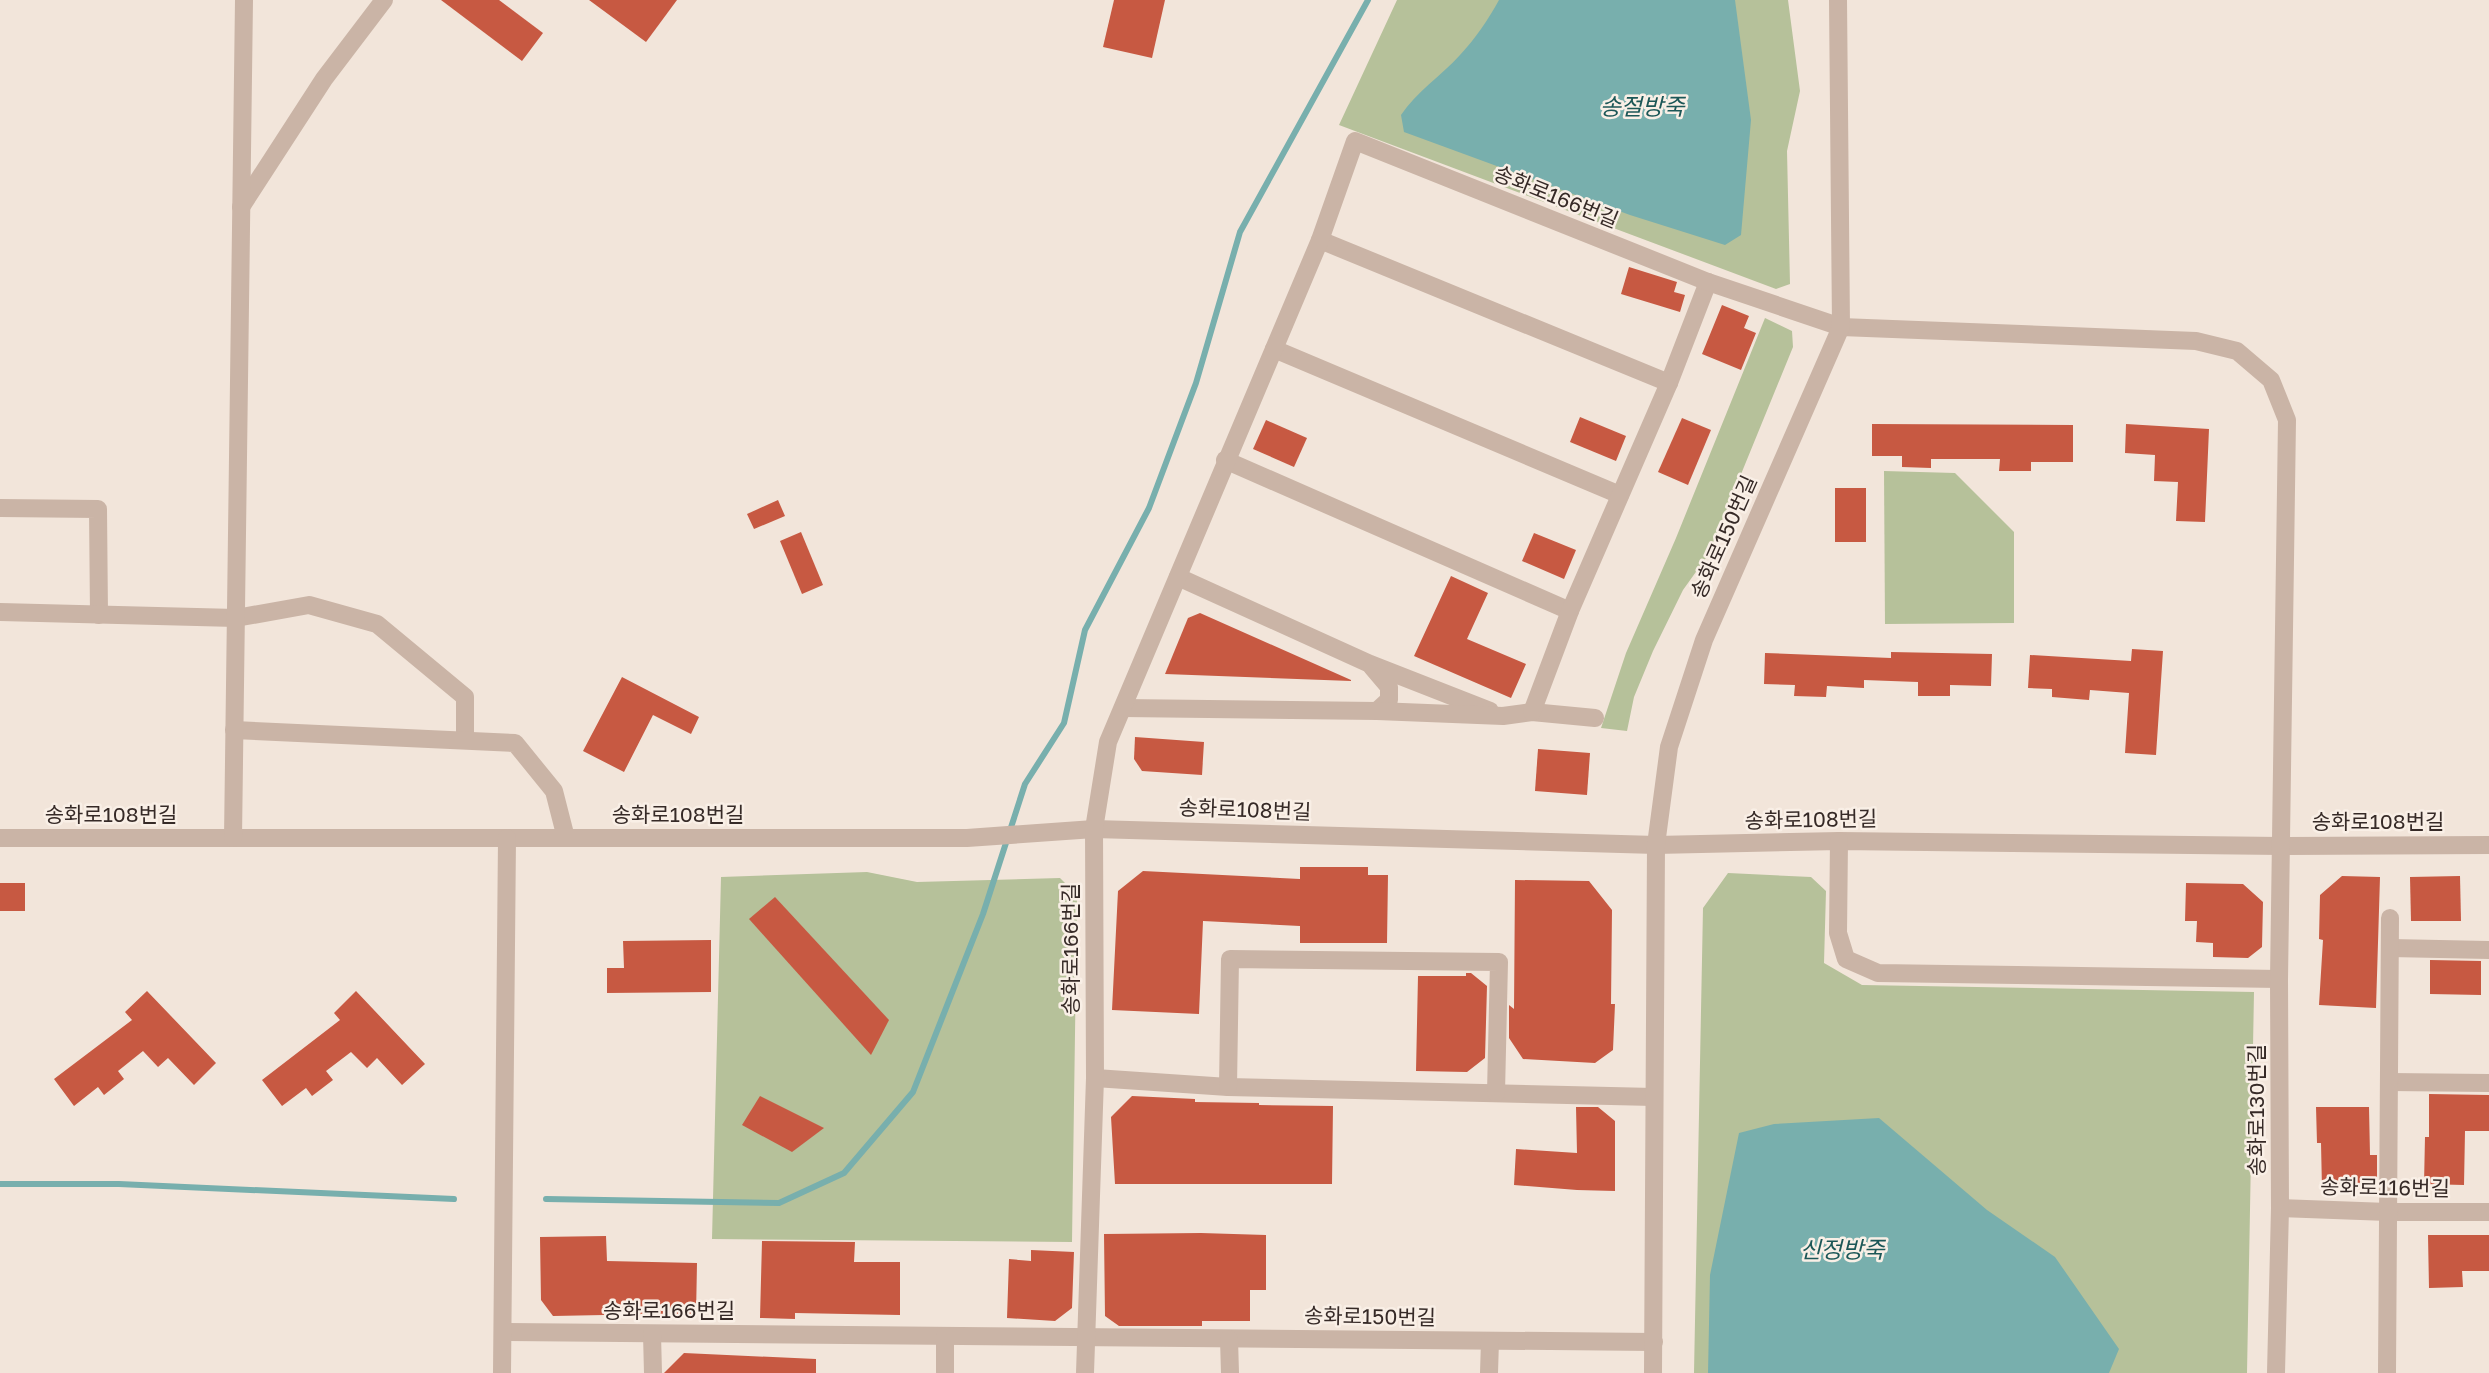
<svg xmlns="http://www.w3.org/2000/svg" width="2489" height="1373" viewBox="0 0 2489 1373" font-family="'Golos Text','Noto Sans KR',sans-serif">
  <rect width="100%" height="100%" fill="#f2e5da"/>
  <g fill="#b6c19a">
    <path d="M1397,0h391l12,91 -13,60 3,133 -14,5 -437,-164z"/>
    <path d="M1765,318l27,13 1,16 -85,208 -25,35 -30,61 -19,46 -7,34 -26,-3 25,-75 50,-115z"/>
    <path d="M1884,471l71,2 59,59v91l-129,1z"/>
    <path d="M867,872l50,10 143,-4 17,17 -5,347 -360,-3 9,-362z"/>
    <path d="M1728,873l83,4 15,14 -2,72 38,22 392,7 -7,381h-553l9,-465z"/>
  </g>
  <g fill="#78afad">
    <path d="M1499,0h236l16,120 -10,115 -16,10 -95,-30 -226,-83 -3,-17c15,-23 40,-39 59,-60 15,-16 28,-35 39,-55z"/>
    <path d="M1879,1118l108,92 68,47 64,92 -10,24h-401l2,-98 29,-142 35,-9z"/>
  </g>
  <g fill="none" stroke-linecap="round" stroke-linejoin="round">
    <g stroke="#78afad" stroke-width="6">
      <path d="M0,1184h119l335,15"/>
      <path d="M546,1199l233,4 65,-30 69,-81 70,-178 42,-130 39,-61 21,-93 64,-122 47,-125 44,-151 128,-232"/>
    </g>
  </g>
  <g fill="#c75942">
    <path d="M441,0h58l44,33 -21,28z"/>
    <path d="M589,0h88l-31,42z"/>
    <path d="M1114,0h51l-13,58 -49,-11z"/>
    <path d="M1629,267l48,15 -3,10 11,3 -5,17 -59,-18z"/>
    <path d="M1722,305l27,11 -5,12 12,5 -15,37 -39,-16z"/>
    <path d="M1580,417l46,19 -10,25 -46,-19z"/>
    <path d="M1682,418l29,12 -23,55 -30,-13z"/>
    <path d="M1266,420l41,18 -13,29 -41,-18z"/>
    <path d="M1872,424l201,1v37h-42v9h-32l1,-12h-69v9l-29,-1v-11h-30z"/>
    <path d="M2126,424l83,5 -4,93 -29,-1 2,-39 -24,-1 1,-26 -30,-2z"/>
    <rect x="1835" y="488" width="31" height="54"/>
    <path d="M778,500l7,16 -31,13 -7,-15z"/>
    <path d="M801,532l22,53 -21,9 -22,-53z"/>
    <path d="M1534,533l42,17 -12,29 -42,-18z"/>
    <path d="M1451,576l37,17 -21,46 59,25 -15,34 -97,-42z"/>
    <path d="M1200,613l151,67v1l-186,-7 23,-56z"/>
    <path d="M2132,649l31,2 -7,104 -31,-2 4,-60 -39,-3 -1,10 -37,-3v-8l-24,-1 2,-33 101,6z"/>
    <path d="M1891,652l101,2 -1,32 -41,-1v11h-32v-14l-54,-2v8l-37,-2 -1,11 -32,-1 1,-11 -31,-1 1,-31 126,5z"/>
    <path d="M622,677l77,40 -8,17 -38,-19 -29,57 -41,-21z"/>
    <path d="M1135,737l69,5 -2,33 -60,-4 -8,-12z"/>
    <path d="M1538,749l52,4 -3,42 -52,-4z"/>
    <path d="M1300,867h68v8h20l-1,68h-87v-17l-97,-5 -4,93 -87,-4 6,-119 25,-20 157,8z"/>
    <path d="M2342,876l38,1 -4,131 -57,-3 4,-65 -4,-1 1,-44z"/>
    <path d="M2460,876l1,45h-50l-1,-44z"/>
    <path d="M1515,880l74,1 23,29 -1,94h4l-2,46 -18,13 -72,-4 -14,-21v-33l5,4z"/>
    <rect x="0" y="883" width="25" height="28"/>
    <path d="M2186,883l57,1 20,18 -1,45 -14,11 -35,-1v-14l-17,-1 1,-21h-12z"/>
    <path d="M775,897l114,123 -18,35 -122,-136z"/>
    <path d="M711,940v52l-104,1v-25h17l-1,-27z"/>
    <path d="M2430,960l51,1v34l-51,-1z"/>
    <path d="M1466,973h5l16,13 -2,72 -18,14 -51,-1 2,-95h48z"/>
    <path d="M147,991l69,72 -22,22 -26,-27 -10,9 -15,-16 -25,20 6,8 -20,16 -6,-8 -24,19 -20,-27 78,-59 -7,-8z"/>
    <path d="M356,991l69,73 -23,21 -25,-27 -10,10 -16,-16 -25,19 7,9 -21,16 -6,-8 -24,18 -20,-26 78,-60 -6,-7z"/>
    <path d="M2429,1094l60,1v36h-24l-1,54 -40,-1 1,-47h4z"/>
    <path d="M760,1096l64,32 -32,24 -50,-27z"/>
    <path d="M1132,1096l63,3v3l64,1v2l74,1 -1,78h-217l-4,-67z"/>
    <path d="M1576,1107h22l17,14v70l-38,-1 -63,-5 2,-36 61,4z"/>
    <path d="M2316,1107h53l1,48h7v33l-55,1 -1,-46h-4z"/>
    <path d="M1201,1233l65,2v55h-16v31h-48v5h-83l-14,-10 -1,-82z"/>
    <path d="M2428,1235h61v36h-27l1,16 -34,1z"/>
    <path d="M606,1236l1,25 90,2 -1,53 -42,-2 -101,2 -12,-16 -1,-63z"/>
    <path d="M762,1241l93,1 -1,20h46v53l-105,-2v6l-35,-1z"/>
    <path d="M1031,1250l43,2 -2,56 -17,13 -48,-3 2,-59 22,2z"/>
    <path d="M684,1353l132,6v14h-152z"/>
  </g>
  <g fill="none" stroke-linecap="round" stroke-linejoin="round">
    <g stroke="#cab4a6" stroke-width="18">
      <path d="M241,207l83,-128 60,-79"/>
      <path d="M1320,240l349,143"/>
      <path d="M1274,349l346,146"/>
      <path d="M1225,460l345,151"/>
      <path d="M0,508l98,1 1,106"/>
      <path d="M1178,577l192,87 120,47"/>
      <path d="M0,612l236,6 73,-13 68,19 88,73v43"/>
      <path d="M1372,667l17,20v13l-12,11"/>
      <path d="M1123,708l254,3 126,5 29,-4 63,6"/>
      <path d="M1532,712l38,-101 99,-228 39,-101"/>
      <path d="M234,730l281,13 39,48 12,47"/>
      <path d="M0,838h967l127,-9 562,16 183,-4 443,5 207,-1"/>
      <path d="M233,838l11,-838"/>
      <path d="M1839,841l-1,92 8,26 32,14 401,6"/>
      <path d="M2390,948l99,2"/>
      <path d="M1095,1078l133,9 426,10"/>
      <path d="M2389,1082l100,1"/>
      <path d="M1228,1087l2,-128 269,3 -3,131"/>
      <path d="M2280,1208l108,4h101"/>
      <path d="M503,1332l1151,10"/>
      <path d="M652,1334l1,39"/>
      <path d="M945,1336v37"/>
      <path d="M1229,1339l1,34"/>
      <path d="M502,1373l5,-535"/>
      <path d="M1085,1373l10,-295 -1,-249 14,-87 212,-502 35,-99 353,141 133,45 355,14 41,10 34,29 16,40 -8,559 1,229 -4,165"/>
      <path d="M1489,1373l1,-32"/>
      <path d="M1653,1373l3,-528 13,-98 35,-107 137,-313 -3,-327"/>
      <path d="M2387,1373l3,-455"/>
    </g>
  </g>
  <g text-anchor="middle" stroke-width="5" stroke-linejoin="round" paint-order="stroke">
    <g font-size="21" fill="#362a27" stroke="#f9efe6">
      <text transform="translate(1556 197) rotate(22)" y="7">송화로166번길</text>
      <text transform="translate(1724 537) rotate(-66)" y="7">송화로150번길</text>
      <text transform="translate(1245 810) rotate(2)" y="7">송화로108번길</text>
      <text x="111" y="822">송화로108번길</text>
      <text x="678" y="822">송화로108번길</text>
      <text transform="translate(1811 820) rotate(-1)" y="7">송화로108번길</text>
      <text x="2378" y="829">송화로108번길</text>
      <text transform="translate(1071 949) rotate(-90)" y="7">송화로166번길</text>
      <text transform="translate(2257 1110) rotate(-90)" y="7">송화로130번길</text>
      <text transform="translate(2385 1188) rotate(1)" y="7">송화로116번길</text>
      <text x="669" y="1318">송화로166번길</text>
      <text transform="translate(1370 1317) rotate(1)" y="7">송화로150번길</text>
    </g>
    <g font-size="23" font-style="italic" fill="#1c5757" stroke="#f9efe6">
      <text x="1642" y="115">송절방죽</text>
      <text x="1842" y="1258">신정방죽</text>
    </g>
  </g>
</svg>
